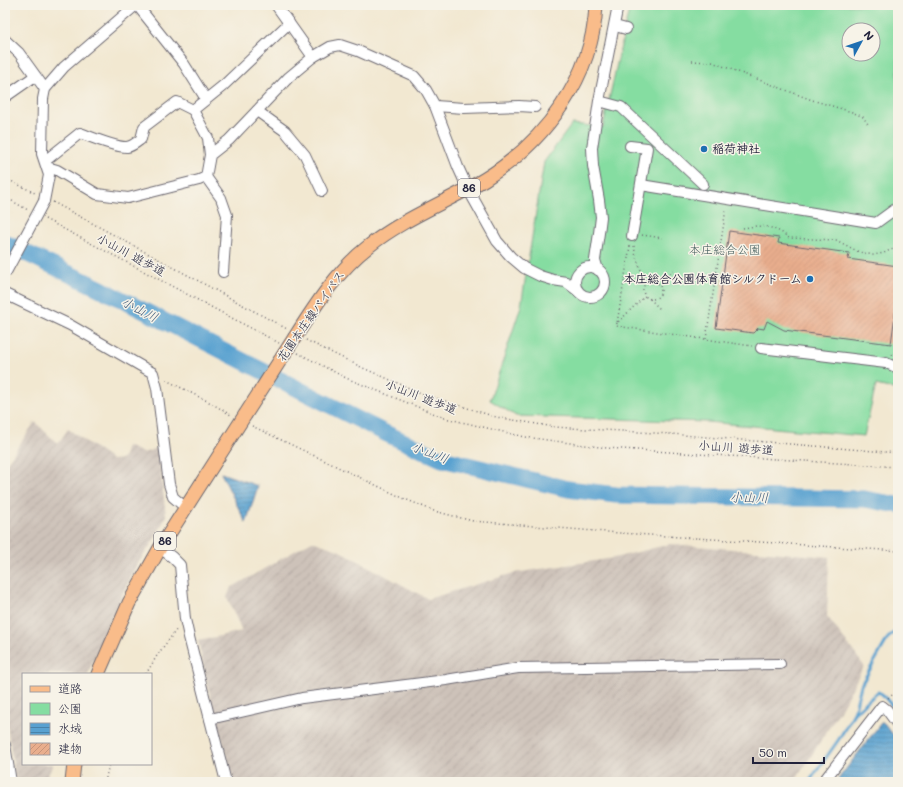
<svg xmlns="http://www.w3.org/2000/svg" width="903" height="787" viewBox="0 0 903 787" font-family="Mali,'Klee One',sans-serif">
  <defs>
    <pattern id="industrial-furrows" width="10" height="10" patternUnits="userSpaceOnUse"><rect width="10" height="10" fill="#cdc2b9"/><path d="M-1 1l2-2M0 10L10 0M9 11l2-2" fill="none" stroke="#b0a6a0"/></pattern>
    <pattern id="water-rules" width="6" height="5" patternUnits="userSpaceOnUse"><rect width="6" height="5" fill="#59a1d0"/><path d="M0 2.5h6" fill="none" stroke="#4983aa"/></pattern>
    <pattern id="building-hatch" width="6" height="6" patternUnits="userSpaceOnUse"><rect width="6" height="6" fill="#e9ae8d"/><path d="M-1 1l2-2M0 6l6-6M5 7l2-2" fill="none" stroke="#c8957b"/></pattern>
  </defs>
  <rect width="100%" height="100%" fill="#f7f3e8"/>
  <filter id="ink" filterUnits="userSpaceOnUse"><feTurbulence type="fractalNoise" baseFrequency=".025" numOctaves="2"/><feDisplacementMap in="SourceGraphic" scale="8" xChannelSelector="R" yChannelSelector="G"/><feConvolveMatrix kernelMatrix="1 2 1 2 8 2 1 2 1" color-interpolation-filters="sRGB"/></filter>
  <filter id="wash" filterUnits="userSpaceOnUse"><feTurbulence type="fractalNoise" baseFrequency=".012" numOctaves="4" result="noise"/><feDisplacementMap in="SourceGraphic" scale="16" xChannelSelector="R" yChannelSelector="G"/><feGaussianBlur stdDeviation="0.9" result="paint"/><feColorMatrix in="noise" values="0 0 0 0 0 0 0 0 0 0 0 0 0 0 0 0 0 1.4 0 .05"/><feComposite in="paint" operator="in"/></filter>
  <g filter="url(#wash)">
    <rect width="100%" height="100%" fill="#f2e8d1"/>
    <g fill="url(#industrial-furrows)">
      <path d="M35,422l23,22 10,-15 44,31 11,-1 4,-13 16,7 15,-5 8,68 -10,21 -20,29 -30,62 -18,46h-65v90h30l-8,18h-29l-11,-68v-248z"/>
      <path d="M312,541l26,9 90,49 86,-26 100,-15 56,-14 159,13 -2,59 37,50 -25,46 -42,66 -5,4h-558l-23,-83 -13,-58 44,-10 -15,-34 4,-9z"/>
    </g>
    <path fill="#85dda1" stroke="#54806e" fill-rule="evenodd" d="M630,5h268v385l-22,-5 -12,51 -157,-14 -191,-6 -26,-16 31,-94 23,-144 28,-38 31,3zM849,30h24v24h-24z"/>
    <g fill="url(#water-rules)" stroke="#3e6286">
      <path d="M221,473l37,13 -12,37z"/>
      <path d="M881,723h3l14,18v41h-62z"/>
    </g>
    <g fill="none" stroke-linecap="round" stroke-linejoin="round">
      <g stroke="#59a1d0" stroke-width="3">
        <path d="M854,713l24,-21 4,2 16,19"/>
        <path d="M809,782l30,-43 15,-26 7,-28 27,-47 10,-9"/>
      </g>
      <path stroke="#59a1d0" stroke-width="17" d="M5,243l98,47 282,143 57,26 126,30 48,6 248,4 34,6"/>
    </g>
    <g id="blocks">
      <path fill="url(#building-hatch)" d="M729,231l50,7 -1,5 71,10 -1,6 50,7v27l-7,51 -107,-14 -17,-9 -3,8 -6,-1 -5,5 -37,-5z"/>
    </g>
  </g>
  <g filter="url(#ink)">
    <use href="#blocks" fill-opacity="0" stroke="#6b6770" stroke-width="1"/>
    <g fill="none" stroke-linecap="round" stroke-linejoin="round">
      <defs>
        <g id="minor">
          <path d="M137,5l47,59 22,35"/>
          <path d="M276,5l37,52"/>
          <path d="M615,26l11,3"/>
          <path d="M5,40l14,13 26,36"/>
          <path d="M5,97l30,-21"/>
          <path d="M599,101l22,6 82,77"/>
          <path d="M435,106l29,2 55,-2 16,1"/>
          <path d="M257,111l28,20 20,24 17,36"/>
          <path d="M630,146l17,2 -15,88"/>
          <path d="M210,155l-2,-17 -15,-28 31,-25 65,-62"/>
          <path d="M45,161l35,-28c11,4 37,15 47,14 6,-1 10,-5 14,-8l3,-12 33,-25 16,8"/>
          <path d="M47,167l10,3 40,24 31,4 71,-18 7,-3 4,-22 19,-15 60,-63 24,-20 17,-10 10,-2 18,6 56,25 12,14 9,16 23,61 10,22 29,52 14,16 13,11 16,8 13,4 13,2 12,9"/>
          <path d="M206,177l15,21 6,17 -4,57"/>
          <path d="M641,185l235,38 22,-16"/>
          <path d="M44,201l5,-26 -7,-21 1,-55 2,-10 19,-22 72,-62"/>
          <circle cx="590" cy="282" r="15"/>
          <path d="M598,270l-3,-10 4,-27 2,-16 -2,-17 -6,-34 -1,-18 7,-47 19,-96"/>
          <path d="M5,294l65,31 83,48 4,15 12,96 4,13 13,11"/>
          <path d="M761,348l125,15 12,5"/>
          <path d="M160,548l12,9 8,8 5,54 4,18 37,145"/>
          <path d="M210,719l92,-21 144,-18 72,-12 262,-4"/>
          <path d="M5,745l6,37"/>
          <path d="M823,782l59,-76 5,4 11,15"/>
        </g>
        <g id="major">
          <path d="M295,337c21,-33 43,-67 74,-91 35,-28 78,-44 116,-67 60,-37 108,-102 111,-174"/>
          <path d="M98,674l31,-71 31,-55 85,-133"/>
          <path d="M72,782l2,-18"/>
        </g>
      </defs>
      <use href="#minor" stroke="#6b6770" stroke-width="12"/>
      <use href="#major" stroke="#6b6770" stroke-width="15"/>
      <g stroke="#6b6770" stroke-width="1.5" stroke-dasharray="1 3" stroke-linecap="butt">
        <path d="M692,61l20,1 100,38 40,12 11,5 5,7"/>
        <path d="M5,178l30,15"/>
        <path d="M5,197l23,13"/>
        <path d="M53,202l234,127"/>
        <path d="M45,219l234,124"/>
        <path d="M743,228l13,-2 13,1 12,5 8,6 47,2 23,12 14,3 11,-2 6,-3 8,-2"/>
        <path d="M642,235l21,3"/>
        <path d="M630,246l-13,77 28,-27"/>
        <path d="M634,246l2,11 10,26"/>
        <circle cx="652" cy="290" r="9"/>
        <path d="M658,284l16,-14"/>
        <path d="M650,299l11,11"/>
        <path d="M617,323l-1,3 136,20"/>
        <path d="M706,339l20,-130"/>
        <path d="M306,340l57,28 60,26 73,23 58,10 117,7 227,19"/>
        <path d="M298,353l48,25 99,40 80,19 82,11 291,19"/>
        <path d="M892,355l6,-6"/>
        <path d="M166,380l43,22 22,13"/>
        <path d="M252,426l153,73 29,12 39,10 146,12 279,18"/>
        <path d="M146,674l12,-20 19,-25"/>
        <path d="M888,698l10,-7"/>
        <path d="M105,782l4,-18"/>
      </g>
      <use href="#minor" stroke="#fff" stroke-width="10"/>
      <use href="#major" stroke="#f9bc8a" stroke-width="13"/>
      <defs>
        <path id="minor-bridge" d="M5,274l39,-73"/>
        <path id="major-bridge" d="M245,415l50,-78"/>
      </defs>
      <use href="#minor-bridge" stroke="#6b6770" stroke-width="12" stroke-linecap="butt"/>
      <use href="#major-bridge" stroke="#6b6770" stroke-width="15" stroke-linecap="butt"/>
      <use href="#minor-bridge" stroke="#fff" stroke-width="10"/>
      <use href="#major-bridge" stroke="#f9bc8a" stroke-width="13"/>
    </g>
  </g>
  <g fill="#1f6fb2" stroke="#f7f3e8" stroke-width="1.5">
    <circle cx="704" cy="149" r="4"/>
    <circle cx="810" cy="279" r="4"/>
  </g>
  <g text-anchor="middle" stroke-width="3" stroke-linejoin="round" paint-order="stroke">
    <g fill="#f7f3e8" stroke="#62616f" stroke-width="1">
      <rect x="458" y="179" width="22" height="18" rx="3"/>
      <rect x="154" y="532" width="22" height="18" rx="3"/>
    </g>
    <g font-size="11" font-weight="bold" fill="#22223b">
      <text x="469" y="192">86</text>
      <text x="165" y="545">86</text>
    </g>
    <g font-size="12" font-weight="bold" fill="#22223b" stroke="#f7f3e8" text-anchor="start">
      <text x="712" y="153">稲荷神社</text>
      <text x="802" y="283" text-anchor="end">本庄総合公園体育館シルクドーム</text>
    </g>
    <g font-size="12" fill="#405a5a" stroke="#f7f3e8">
      <text x="725" y="254">本庄総合公園</text>
    </g>
    <g font-size="12" fill="#22223b" stroke="#f7f3e8">
      <text transform="translate(131 255) rotate(28)" y="4">小山川 遊歩道</text>
      <text transform="translate(311 316) rotate(-55)" y="4">花園本庄線バイパス</text>
      <text transform="translate(421 397) rotate(21)" y="4">小山川 遊歩道</text>
      <text transform="translate(736 448) rotate(4)" y="4">小山川 遊歩道</text>
    </g>
    <g font-size="13" font-style="italic" fill="#385577" stroke="#f7f3e8">
      <text transform="translate(140 309) rotate(27)" y="5">小山川</text>
      <text transform="translate(430 452) rotate(21)" y="5">小山川</text>
      <text transform="translate(749 497) rotate(1)" y="5">小山川</text>
    </g>
  </g>
  <rect width="903" height="787" fill="none" stroke="#f7f3e8" stroke-width="20"/>
  <rect x="22" y="673" width="130" height="92" fill="#f7f3e8" stroke="#a29fa3"/>
  <rect x="30" y="686" width="20" height="6" fill="#f9bc8a" stroke="#a29fa3"/>
  <text x="58" y="693" font-size="12" fill="#22223b">道路</text>
  <rect x="30" y="703" width="20" height="12" fill="#85dda1" stroke="#a29fa3"/>
  <text x="58" y="713" font-size="12" fill="#22223b">公園</text>
  <rect x="30" y="723" width="20" height="12" fill="url(#water-rules)" stroke="#a29fa3"/>
  <text x="58" y="733" font-size="12" fill="#22223b">水域</text>
  <rect x="30" y="743" width="20" height="12" fill="url(#building-hatch)" stroke="#a29fa3"/>
  <text x="58" y="753" font-size="12" fill="#22223b">建物</text>
  <g transform="translate(861 42) rotate(50)"><circle r="19" fill="#f7f3e8" stroke="#a29fa3"/>
  <path d="M0-3L7 15L0 10L-7 15Z" fill="#1f6fb2"/>
  <text y="-6" font-size="11" font-weight="bold" text-anchor="middle" fill="#22223b">N</text>
  </g>
  <path d="M753 757v6h71v-6" fill="none" stroke="#22223b" stroke-width="2"/>
  <text x="759" y="757" font-size="12" fill="#22223b" stroke="#f7f3e8" stroke-width="3" paint-order="stroke">50 m</text>
</svg>
